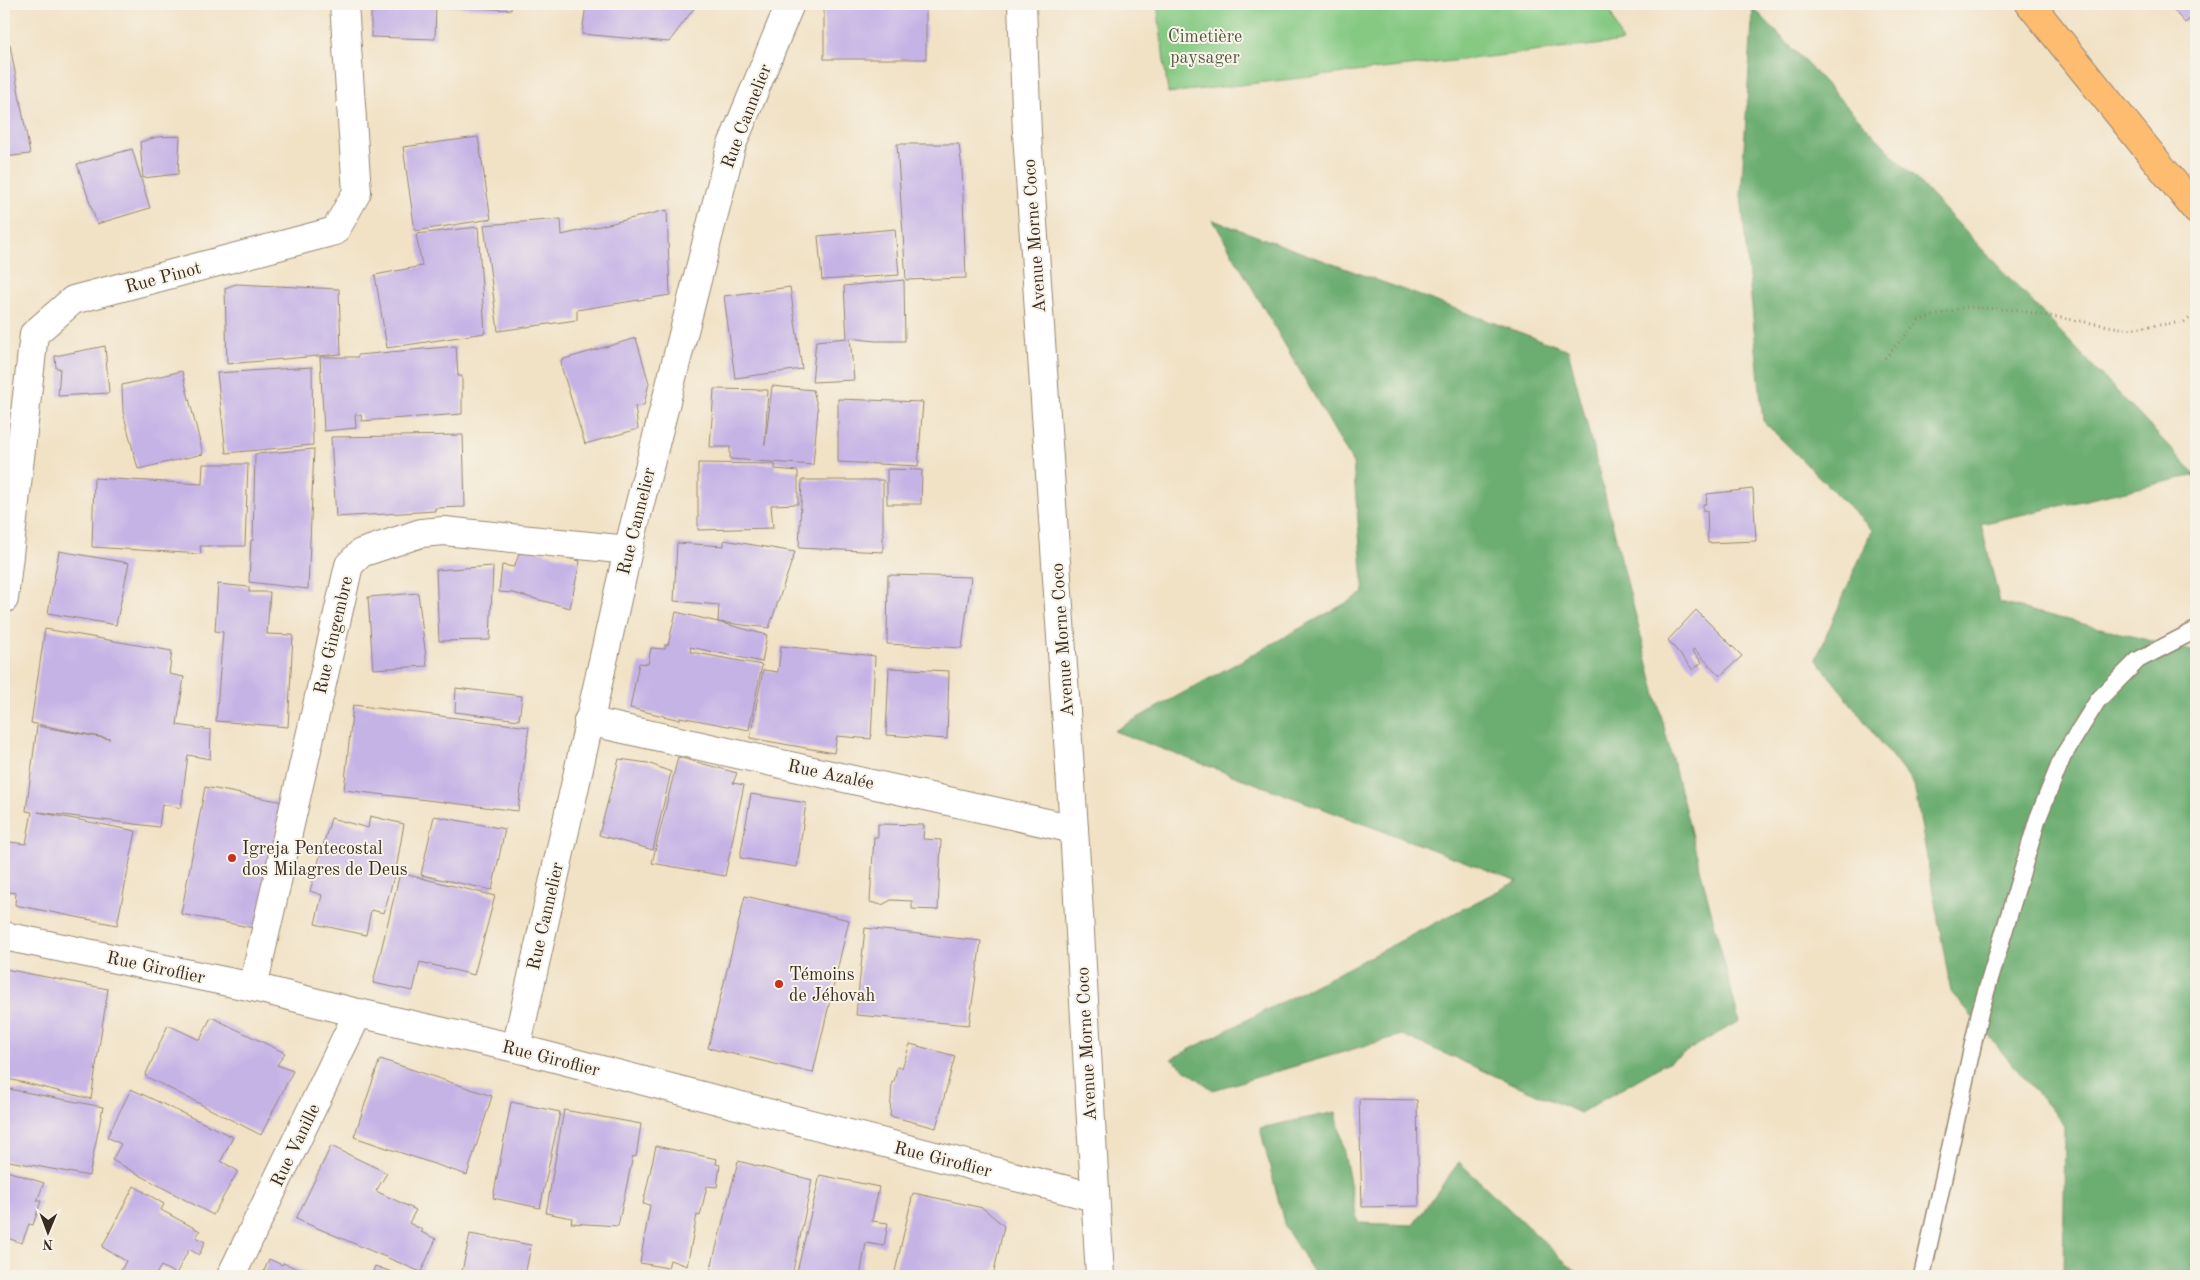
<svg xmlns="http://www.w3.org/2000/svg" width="2200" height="1280" viewBox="0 0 2200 1280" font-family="'Old Standard TT',serif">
  <rect width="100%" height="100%" fill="#f7f3e8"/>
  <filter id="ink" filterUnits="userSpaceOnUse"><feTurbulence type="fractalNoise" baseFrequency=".02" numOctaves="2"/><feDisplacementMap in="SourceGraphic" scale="10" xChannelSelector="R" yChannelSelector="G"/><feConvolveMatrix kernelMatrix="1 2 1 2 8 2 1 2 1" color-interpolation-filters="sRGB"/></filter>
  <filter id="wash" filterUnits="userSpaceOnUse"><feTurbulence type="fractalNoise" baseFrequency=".0096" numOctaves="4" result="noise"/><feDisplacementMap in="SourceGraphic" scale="20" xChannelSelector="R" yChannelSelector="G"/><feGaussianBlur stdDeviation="1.12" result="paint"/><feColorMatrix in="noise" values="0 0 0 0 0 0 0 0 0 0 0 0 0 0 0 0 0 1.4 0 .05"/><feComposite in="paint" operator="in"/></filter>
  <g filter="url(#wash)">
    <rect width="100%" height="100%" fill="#f1e2c6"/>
    <path fill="#85c983" stroke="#607a50" d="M1157,4h451l14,38 -454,51z"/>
    <g fill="#6cad71" stroke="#546c48">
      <path d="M1753,7l443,468 -215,49 19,79 196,49v624h-133l2,-150 -114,-134 -37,-207 -98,-126 56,-129 -109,-109 -22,-226z"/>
      <path d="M1213,220l355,130 171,671 -159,92 -178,-78 -189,55 -42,-31 346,-178 -403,-150 250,-138 -11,-130z"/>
      <path d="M1336,1112l22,111 55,2 46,-63 118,111 1,3h-262l-31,-49 -25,-99z"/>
    </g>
    <g id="blocks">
      <g fill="#c6b3e6">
        <path d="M371,4h65l-1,35 -64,-2z"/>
        <path d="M442,4h69v6l-69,-4z"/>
        <path d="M586,4h111l-28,38 -87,-8z"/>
        <rect x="824" y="4" width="102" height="55"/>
        <path d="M2168,4h28v10l-11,9z"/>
        <path d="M10,45l20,109 -26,3v-111z"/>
        <path d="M180,136l-2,38 -35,4 -3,-36 17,-5z"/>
        <path d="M478,137l13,82 -76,12 -12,-84z"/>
        <path d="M897,144h62l3,25 4,109 -60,2z"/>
        <path d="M132,149l18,59 -53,16 -20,-60z"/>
        <path d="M667,210l3,85 -93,15v10l-79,11 -14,-106 77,-6 1,16z"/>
        <path d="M478,227l7,106 -98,15 -12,-73 47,-9 -6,-32z"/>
        <path d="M895,229l4,46 -77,5 -4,-44z"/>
        <path d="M904,280l1,61h-30l-25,-3 4,42 -42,2 4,-41 31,-3 -3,-52z"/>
        <path d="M236,284l103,5 2,65 -114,10 -2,-76z"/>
        <path d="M790,287l12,82 -67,9 -11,-82z"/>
        <path d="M636,338l13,45 -5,22 -9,1 3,23 -53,15 -23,-75 -1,-9z"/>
        <path d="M105,346l4,47 -51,3 2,-28h-4l-1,-12z"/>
        <path d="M456,346l2,30h4v38l-100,7 -1,-6 -6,-1 1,14 -32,3 -4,-74h38v-2z"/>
        <path d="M312,367l1,78 -87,8 -9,-80z"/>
        <path d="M182,371l21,83 -65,15 -15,-57 -1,-27z"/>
        <path d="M772,386l41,4 5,20 -5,55 -83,-6v-12h-20l4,-58 54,1 -3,55z"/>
        <path d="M838,399l85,3 -5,64 -80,-4z"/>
        <path d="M463,435l2,72 -30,1v3l-99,6 -5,-80z"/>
        <path d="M314,449l-6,140 -59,-7 2,-42h2l2,-86z"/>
        <path d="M698,463l77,1v5l23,2v33l-27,1 2,23 -75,2z"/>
        <path d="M203,464h45l-3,82h-45l1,8 -109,-7 2,-69 108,6z"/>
        <path d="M887,469l35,1 -1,34h-34z"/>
        <path d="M802,480h81v72l-84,-4z"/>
        <path d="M1753,489l3,52 -48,2 -1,-33 -4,1v-7h3l1,-10z"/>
        <path d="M724,540l71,12 -26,76 -51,-6 49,13 -5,27 -72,-15 1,5 71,13 -13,65 -69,-13v3l-50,-12 9,-45 9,1 3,-16 14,1v-4h3l8,-33 42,10 1,-17 -45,-4 3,-58 47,3z"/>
        <path d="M522,547l58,14 -10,47 -57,-15 -14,-1 3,-27 12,2z"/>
        <path d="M59,551l70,12 -13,62 -68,-12z"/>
        <path d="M493,566l-3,74 -51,1 -3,-71z"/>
        <path d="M888,575l83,2 -9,71 -75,-4z"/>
        <path d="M218,584l31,3v5h21l-3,42 26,1 -5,92 -72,-6 7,-89 -8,-1z"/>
        <path d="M418,593l9,73 -54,3 -5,-72z"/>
        <path d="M1696,610l46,46 -22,20 -26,-27 -2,2 10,11 -9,8 -25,-30z"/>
        <path d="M45,629l127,22 -3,23 15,3 -7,48 34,5 -1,29 -22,-4 -7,53 -19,-4 -3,23 -121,-15 98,19 -19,94 -102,-20 1,-12 -12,-2v-16l6,-33 16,2 6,-32 -6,-1 11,-85 73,13 -79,-16z"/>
        <path d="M781,646l94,10 -4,83 -34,-3 -3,17 -84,-15 13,-68 15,2z"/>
        <path d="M889,668l60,3 -2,68 -61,-4z"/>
        <path d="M456,688l66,8 -3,24 -64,-8z"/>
        <path d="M353,705l176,22 -11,84 -174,-21z"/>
        <path d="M678,757l59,16 -4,10 11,2 -19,91 -73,-13z"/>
        <path d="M619,759l29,4 23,9 -18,78 -54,-15z"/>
        <path d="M205,787l78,15 -24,127 -78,-15z"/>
        <path d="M751,794l55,9 -9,64 -57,-9z"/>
        <path d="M370,816l34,8 -8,45 -12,44 -13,-3 -5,25 -51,-11 7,-29 -12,-4 21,-73 37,10z"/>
        <path d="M434,816l71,13 -13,61 -71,-15z"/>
        <path d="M878,824l46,1 -1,14 18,1 -3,70 -26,-1v-8l-21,-1 -9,5 -12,-3 4,-65h4z"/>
        <path d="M400,873l95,23 -21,79 -54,-13 -7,29 -40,-8z"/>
        <path d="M745,896l104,24 -36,153 -105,-25z"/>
        <path d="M865,928l116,13 -12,84 -113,-10z"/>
        <path d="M5,969l103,20 -17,110 -87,-21z"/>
        <path d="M211,1017l74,36 -8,12 16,6 -32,64 -116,-59 23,-51 32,15z"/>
        <path d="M910,1044l45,12 -19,72 -46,-12 2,-34h2l3,-15 5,1z"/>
        <path d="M380,1059l112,37 -25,79 -113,-38z"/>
        <path d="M4,1088l99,19 -14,69 -85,-16z"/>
        <path d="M131,1089l102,48 -12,24 17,10 -25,44 -101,-55 9,-16 -14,-7z"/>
        <path d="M1359,1099l58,1 2,106 -57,1z"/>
        <path d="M511,1102l49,10 -20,96 -47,-10z"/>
        <path d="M564,1110l77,14 -5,33 -3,-1 -15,70 -47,-3 1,-5 -26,-5z"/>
        <path d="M331,1146l56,27 -11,18 40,19 -7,13 14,7 -2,2 15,7 -15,33 -125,-53z"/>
        <path d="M656,1146l61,13 -1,5 4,1 -3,22 -10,-1 -7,30 -3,-1 -10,51 -17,-6 -2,8 -28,-5 10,-58 -7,-1z"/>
        <path d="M738,1161l74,19 -20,96h-83z"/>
        <path d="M4,1170l40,13 -7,18h4l-8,24 -4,-1 -7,19 -18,-6z"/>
        <path d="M820,1175l59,12 -7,34 16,2 -4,23 -18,-3 -6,33h-64z"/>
        <path d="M134,1186l30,18 -3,6 39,21 -4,6 9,5 -6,13 -10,-6 -13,25 -15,-8 -6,10h-37l8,-15 -24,-14z"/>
        <path d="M913,1193l70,15 21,18 -11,50h-99z"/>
        <path d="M470,1234l61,11 -6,31h-64z"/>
        <path d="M269,1259l13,6 1,-2 33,13h-54z"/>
        <path d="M375,1266l28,10h-32z"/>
        <path d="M570,1271l21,4 -1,1h-22z"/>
      </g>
    </g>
  </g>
  <g filter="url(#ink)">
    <use href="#blocks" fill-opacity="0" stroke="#968672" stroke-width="1"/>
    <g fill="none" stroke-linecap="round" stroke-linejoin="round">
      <defs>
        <path id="service" d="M1922,1276l58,-264 58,-194 25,-62 35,-56 40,-40 58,-30"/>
        <g id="minor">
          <path d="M4,599l30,-265 39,-34 262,-69 22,-39 -13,-188"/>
          <path d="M588,721l486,108"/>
          <path d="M4,936l249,51 105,26 158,35 578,149"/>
          <path d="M253,987l96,-422 12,-12 60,-20 23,-2 184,19"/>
          <path d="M516,1048l112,-498 103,-403 59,-143"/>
          <path d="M231,1276l127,-263"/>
        </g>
        <path id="tertiary" d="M1022,4l5,130 47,695 26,447"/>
        <path id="primary" d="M2030,4l166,206"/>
      </defs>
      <use href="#service" stroke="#968672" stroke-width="19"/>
      <use href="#minor" stroke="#968672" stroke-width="30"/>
      <use href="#tertiary" stroke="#968672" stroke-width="30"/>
      <use href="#primary" stroke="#968672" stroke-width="30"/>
      <path stroke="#968672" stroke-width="3" stroke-dasharray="1 4" stroke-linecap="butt" d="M1885,358l34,-38 46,-13 51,3 110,19 58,-7 12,-8"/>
      <use href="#service" stroke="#fff" stroke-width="16"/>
      <use href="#minor" stroke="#fff" stroke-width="28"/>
      <use href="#tertiary" stroke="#fff" stroke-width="28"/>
      <use href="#primary" stroke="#febc70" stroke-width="28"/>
    </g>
  </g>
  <g fill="#c8321e" stroke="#f7f3e8" stroke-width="2">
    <circle cx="232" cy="858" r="5"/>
    <circle cx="779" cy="984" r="5"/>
  </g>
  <g text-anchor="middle" stroke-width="4" stroke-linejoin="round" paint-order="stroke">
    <g font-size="18" fill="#515a3c" stroke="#f7f3e8">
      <text x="1205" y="42">Cimetière<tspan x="1205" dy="21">paysager</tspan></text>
    </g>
    <g font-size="18" fill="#3b2a1e" stroke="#f7f3e8">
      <text transform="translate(746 116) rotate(-69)" y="6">Rue Cannelier</text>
      <text transform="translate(1034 236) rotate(-94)" y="6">Avenue Morne Coco</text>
      <text transform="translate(163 277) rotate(-15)" y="6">Rue Pinot</text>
      <text transform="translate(636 521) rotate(-76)" y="6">Rue Cannelier</text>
      <text transform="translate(333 635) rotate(-77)" y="6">Rue Gingembre</text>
      <text transform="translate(1062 640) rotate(-94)" y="6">Avenue Morne Coco</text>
      <text transform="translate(831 774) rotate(12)" y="6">Rue Azalée</text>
      <text transform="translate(545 916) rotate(-77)" y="6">Rue Cannelier</text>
      <text transform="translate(156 967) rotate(12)" y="6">Rue Giroflier</text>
      <text transform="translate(1086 1044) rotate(-93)" y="6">Avenue Morne Coco</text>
      <text transform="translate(551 1058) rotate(14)" y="6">Rue Giroflier</text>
      <text transform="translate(295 1145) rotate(-64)" y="6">Rue Vanille</text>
      <text transform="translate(943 1159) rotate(14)" y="6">Rue Giroflier</text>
    </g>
    <g font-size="18" fill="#3b2a1e" stroke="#f7f3e8" text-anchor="start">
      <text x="242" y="854">Igreja Pentecostal<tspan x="242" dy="21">dos Milagres de Deus</tspan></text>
      <text x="789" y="980">Témoins<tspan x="789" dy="21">de Jéhovah</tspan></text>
    </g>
  </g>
  <rect width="2200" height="1280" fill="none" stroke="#f7f3e8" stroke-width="20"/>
  <g transform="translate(48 1232) rotate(181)" stroke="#f7f3e8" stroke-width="4" paint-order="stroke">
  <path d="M0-4L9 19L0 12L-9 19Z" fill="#3b2a1e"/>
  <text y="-8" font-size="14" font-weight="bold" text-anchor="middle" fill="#3b2a1e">N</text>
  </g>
</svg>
